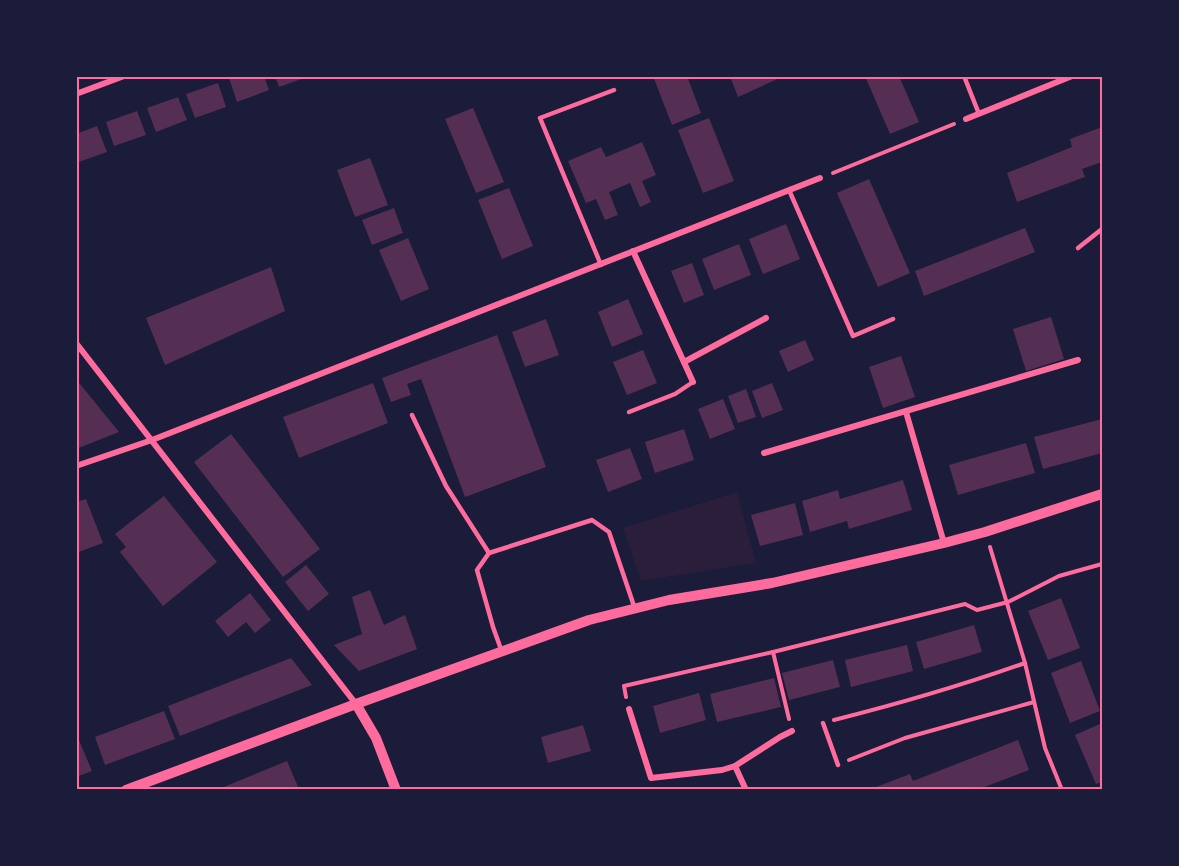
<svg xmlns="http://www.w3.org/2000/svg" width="1179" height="866" viewBox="0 0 1179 866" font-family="Karla,sans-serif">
  <rect width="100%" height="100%" fill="#1b1b3a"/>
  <path fill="#2a1e3b" d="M737,492l19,71 -115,18 -18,-53z"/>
  <g fill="#542f53">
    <path d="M234,76h30l5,14 -32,12 -8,-24z"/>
    <path d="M275,76h32v1l-28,10z"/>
    <path d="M653,76h34l14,37 -29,12z"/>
    <path d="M730,76h54l-46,21z"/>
    <path d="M865,76h34l20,46 -29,12z"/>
    <path d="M218,83l8,24 -31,11 -9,-24z"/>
    <path d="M178,97l9,23 -31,12 -9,-24z"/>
    <path d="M473,108l31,74 -28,11 -31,-74z"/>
    <path d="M137,111l9,24 -32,11 -8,-24z"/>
    <path d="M709,118l25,63 -31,12 -25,-63z"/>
    <path d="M97,126l10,26 -31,11v-29z"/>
    <path d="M1102,127v35l-20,7 3,8 -68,25 -10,-29 65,-26 -2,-8z"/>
    <path d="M642,142l14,33 -14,6 9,21 -11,5 -10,-24 -21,9 9,23 -13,5 -9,-21 -10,4 -18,-42 33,-14 5,10z"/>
    <path d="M370,158l18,47 -33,12 -18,-47z"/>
    <path d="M869,179l41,94 -32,14 -41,-94z"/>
    <path d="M509,188l24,58 -31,13 -24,-59z"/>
    <path d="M394,208l9,25 -31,12 -10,-25z"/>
    <path d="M786,224l14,35 -37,15 -14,-35z"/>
    <path d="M1025,228l10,24 -111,44 -9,-25z"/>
    <path d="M408,238l21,51 -28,12 -22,-51z"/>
    <path d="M739,244l12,31 -37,15 -12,-31z"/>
    <path d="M692,263l12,32 -20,8 -13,-32z"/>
    <path d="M271,267l14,44 -120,54 -19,-47z"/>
    <path d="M628,299l15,35 -31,13 -14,-35z"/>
    <path d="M1051,317l13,42 -38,12 -13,-42z"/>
    <path d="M546,319l13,36 -34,12 -13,-35z"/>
    <path d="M497,335l49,132 -81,30 -44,-118 -14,5 4,11 -20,7 -9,-24z"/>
    <path d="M805,340l9,20 -26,12 -9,-21z"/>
    <path d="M643,350l14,33 -30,12 -14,-33z"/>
    <path d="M901,356l14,41 -32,11 -14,-41z"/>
    <path d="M76,379l43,53 -43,17z"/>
    <path d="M373,383l15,40 -89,35 -16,-41z"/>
    <path d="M772,383l11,27 -21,8 -10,-27z"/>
    <path d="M746,389l10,28 -18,6 -10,-27z"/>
    <path d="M723,399l12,30 -25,10 -12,-30z"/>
    <path d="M1102,419v34l-59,16 -9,-32z"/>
    <path d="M684,429l10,31 -39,13 -10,-31z"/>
    <path d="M231,434l89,115 -37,28 -89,-115z"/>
    <path d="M1026,443l9,30 -77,22 -9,-30z"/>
    <path d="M630,448l12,31 -34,13 -12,-32z"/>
    <path d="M903,480l9,30 -63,19 -2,-8 -37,11 -8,-31 36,-11 2,9z"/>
    <path d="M164,496l53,66 -54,44 -43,-54 6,-5 -11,-13z"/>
    <path d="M86,499l17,44 -27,10v-51z"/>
    <path d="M795,503l8,32 -43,11 -9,-31z"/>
    <path d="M306,565l23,29 -21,17 -23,-29z"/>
    <path d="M370,590l14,35 21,-10 12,34 -58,22 -25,-26 28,-11 -10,-37z"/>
    <path d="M250,593l21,27 -16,13 -9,-11 -18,15 -13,-16z"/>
    <path d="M1061,598l19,50 -32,12 -20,-49z"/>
    <path d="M974,625l8,27 -58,17 -8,-27z"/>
    <path d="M907,645l6,26 -62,16 -6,-27z"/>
    <path d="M291,658l21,27 -132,51 -12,-30z"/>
    <path d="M833,660l7,27 -51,13 -7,-27z"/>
    <path d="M1081,661l19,50 -30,12 -19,-50z"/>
    <path d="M774,678l7,29 -64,15 -7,-28z"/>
    <path d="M699,693l7,27 -46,13 -7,-27z"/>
    <path d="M164,711l11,28 -70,26 -10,-28z"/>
    <path d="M1102,723v59l-6,2 -21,-49z"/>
    <path d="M583,725l8,26 -43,12 -7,-26z"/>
    <path d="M76,733l16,38 -16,6z"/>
    <path d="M1018,740l11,30 -50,19h-102l-1,-2 34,-13 3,7z"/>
    <path d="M287,761l12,28h-80z"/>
  </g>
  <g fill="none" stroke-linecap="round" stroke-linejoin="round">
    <g stroke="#ff6b9d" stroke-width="4">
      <path d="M833,173l121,-49"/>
      <path d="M990,547l35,116"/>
      <path d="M773,652l192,-48 12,6 31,-8 51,-26 43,-12"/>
      <path d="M626,697l-2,-11 149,-34 16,67"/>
      <path d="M834,720c64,-16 129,-35 191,-57l20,85 17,42"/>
      <path d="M849,760l56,-22 129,-36"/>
    </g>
    <g stroke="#ff6b9d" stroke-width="4.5">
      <path d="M964,76l15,38"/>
      <path d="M789,190l64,146 40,-17"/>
      <path d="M1078,248l24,-19"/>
      <path d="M601,265l-61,-147 74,-28"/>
      <path d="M629,412l46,-18 18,-12"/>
      <path d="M412,415l34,71 43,67"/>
      <path d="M502,652l-9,-25 -16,-57 12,-17 103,-33 17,12 26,77"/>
      <path d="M823,723l15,42"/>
    </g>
    <g stroke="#ff6b9d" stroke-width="6">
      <path d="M76,94l48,-18"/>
      <path d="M966,119l106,-43"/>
      <path d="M633,251l60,131"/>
      <path d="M76,343l280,361"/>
      <path d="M684,362l82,-44"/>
      <path d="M906,412l38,131"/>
      <path d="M764,453l314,-93"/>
      <path d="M76,466l76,-26 668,-262"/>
      <path d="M629,709l22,69 71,-8 13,-4 45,-29 12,-6"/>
      <path d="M735,766l11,24"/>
    </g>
    <g stroke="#ff6b9d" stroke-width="10">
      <path d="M356,704l20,34 20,52"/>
      <path d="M126,790l230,-86 233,-84 80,-20 103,-17 172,-40 41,-11 117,-38"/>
    </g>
  </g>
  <rect width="1179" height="866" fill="none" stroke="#1b1b3a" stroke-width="156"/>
  <rect x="78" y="78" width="1023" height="710" fill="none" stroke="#ff6b9d" stroke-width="2"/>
</svg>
